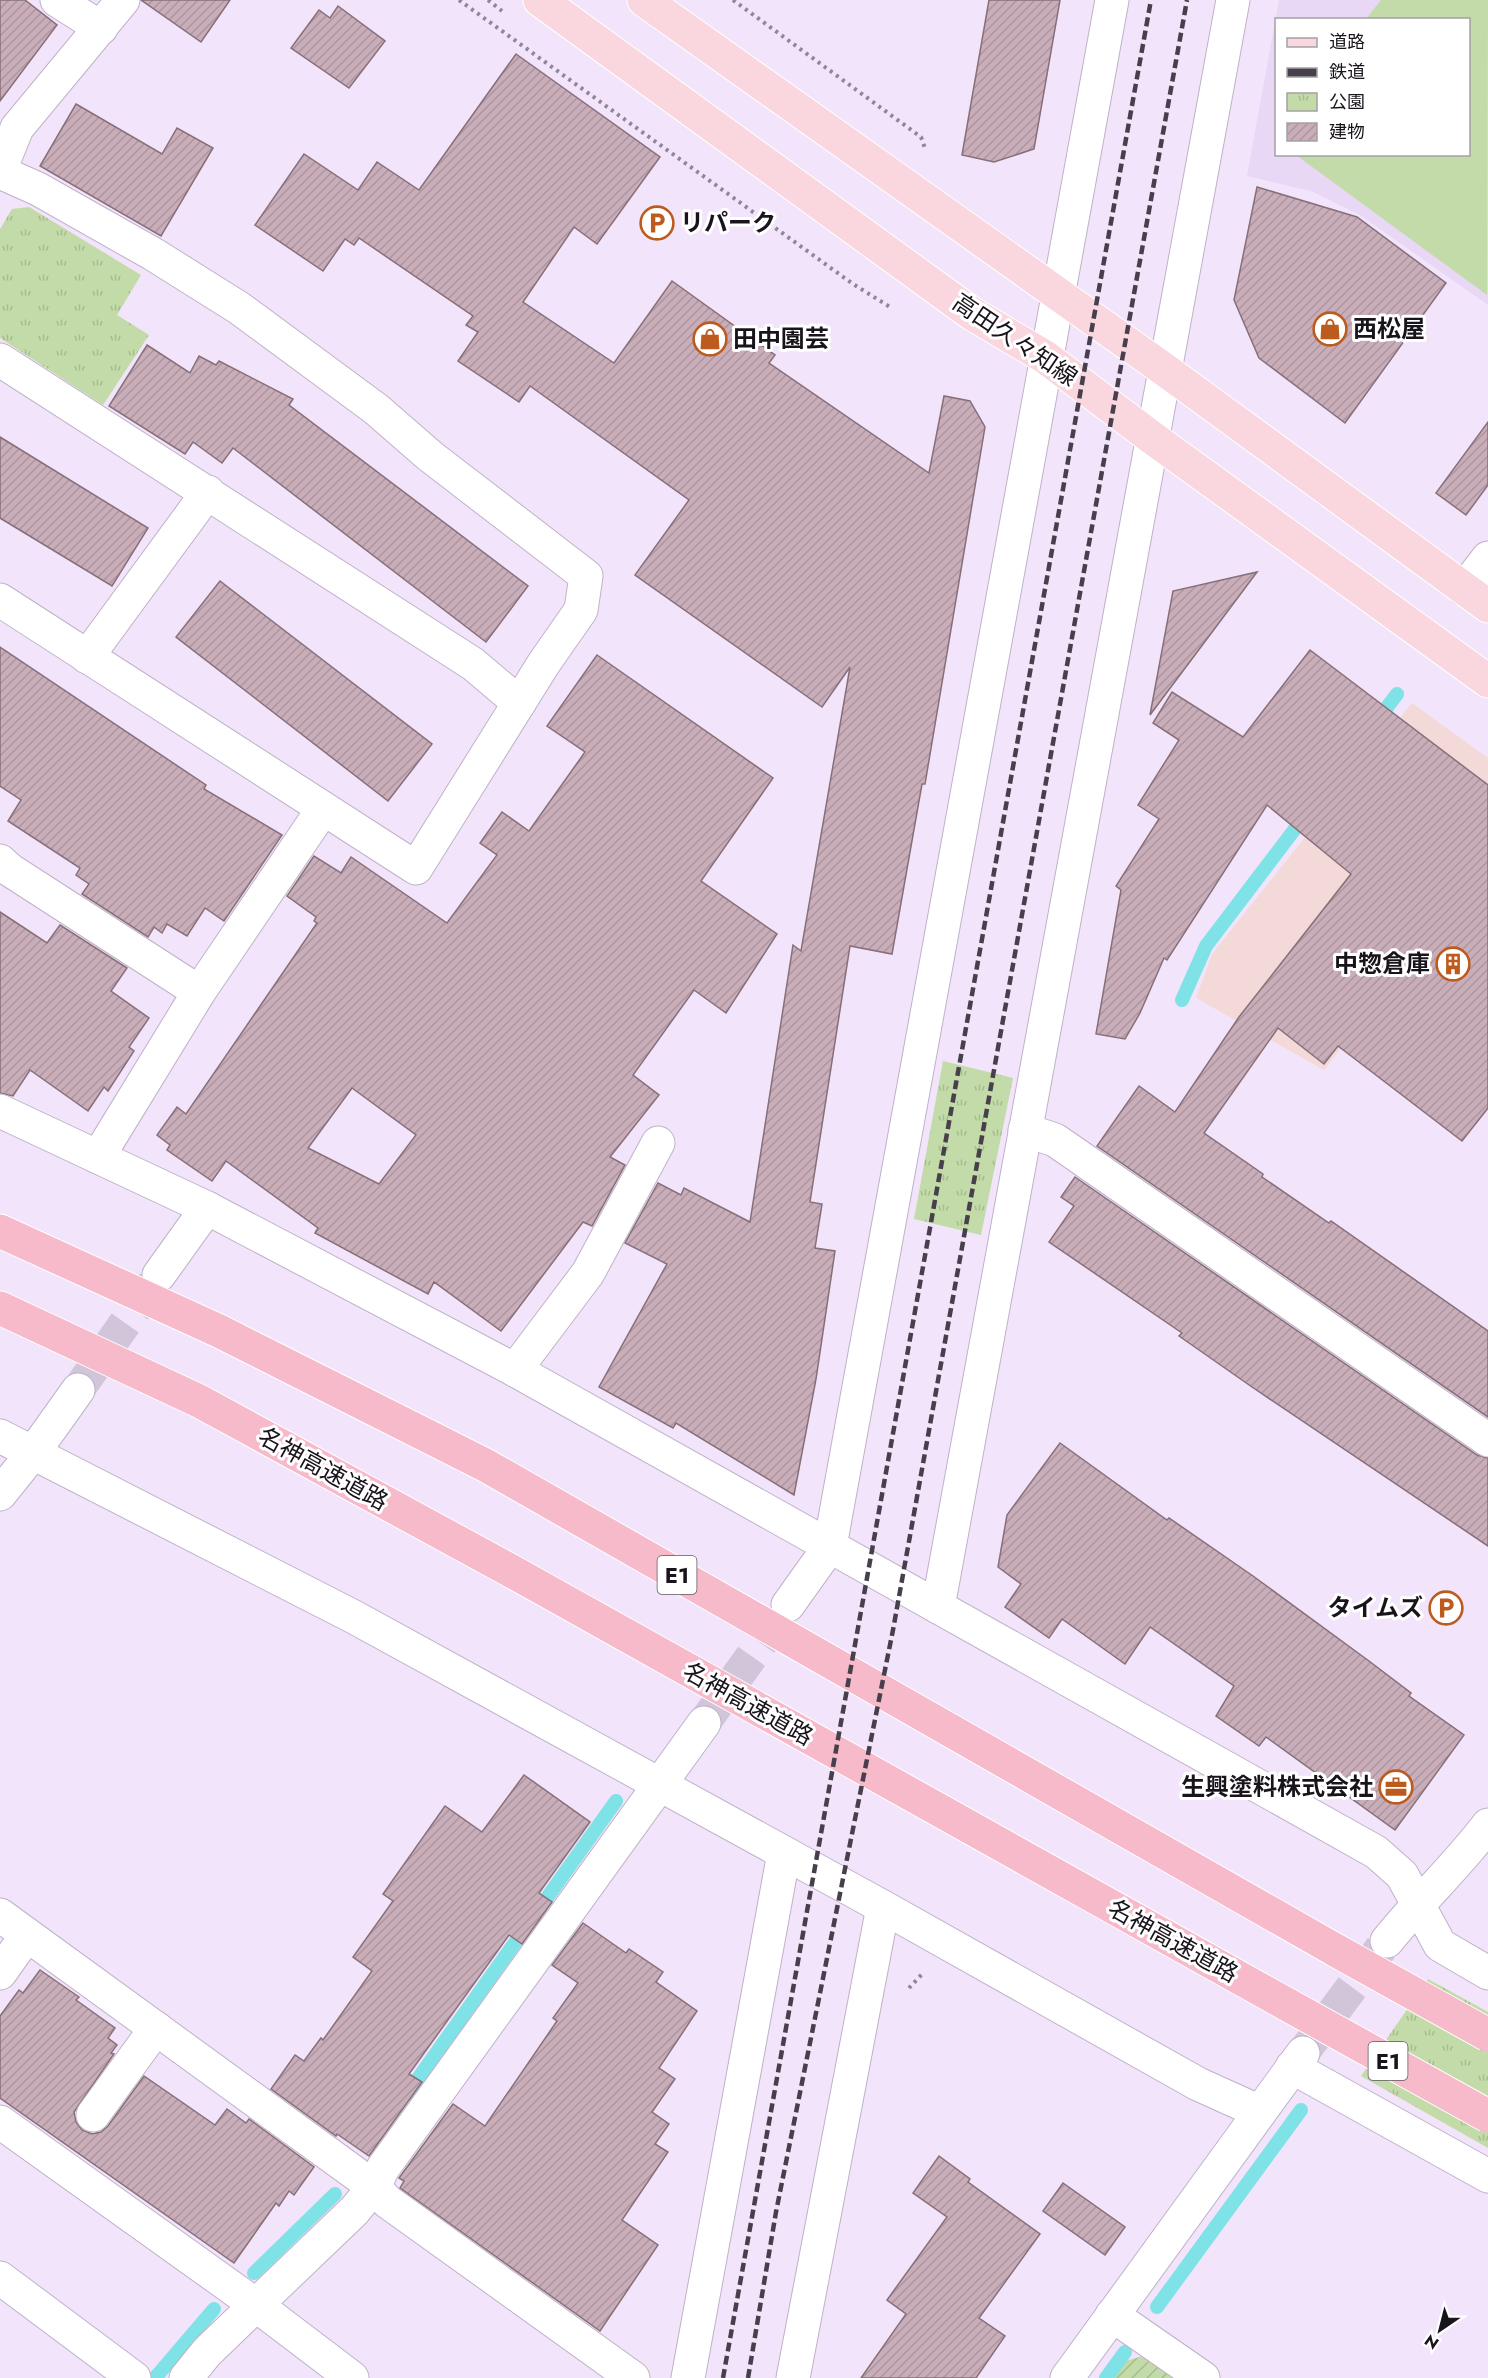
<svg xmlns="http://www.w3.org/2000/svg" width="1488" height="2378" viewBox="0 0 1488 2378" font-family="Jost,'Noto Sans JP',sans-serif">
  <defs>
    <pattern id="park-tufts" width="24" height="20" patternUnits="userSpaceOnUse" patternTransform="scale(1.5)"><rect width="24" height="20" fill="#c3dba8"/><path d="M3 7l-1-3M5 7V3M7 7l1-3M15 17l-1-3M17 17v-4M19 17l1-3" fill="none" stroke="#a7bb90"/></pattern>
    <pattern id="garden-furrows" width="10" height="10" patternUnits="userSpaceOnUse" patternTransform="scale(1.5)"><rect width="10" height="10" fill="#c3dba8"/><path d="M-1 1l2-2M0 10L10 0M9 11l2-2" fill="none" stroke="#a7bb90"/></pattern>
    <pattern id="building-hatch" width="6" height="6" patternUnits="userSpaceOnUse" patternTransform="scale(1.5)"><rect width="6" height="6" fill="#c9aeba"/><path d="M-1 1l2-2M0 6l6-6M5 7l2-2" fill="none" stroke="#ac959f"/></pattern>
  </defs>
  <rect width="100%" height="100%" fill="#f1e4fb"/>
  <path fill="#f4d9d9" d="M1412,703l76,55v97l-164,215 -128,-72 16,-44z"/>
  <path fill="#e8d7f5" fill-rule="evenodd" d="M1279,0h209v305l-128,-90 -49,-24 -64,-15zM1276,20h192v134h-192z"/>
  <g fill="url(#park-tufts)">
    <path d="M29,207l112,68 -24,40 32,20 -46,70 -103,-67v-109l12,-20z"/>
    <path d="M943,1061l70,17 -32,157 -67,-16z"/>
    <path d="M1428,1979l60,33v136l-127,-72z"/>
  </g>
  <path fill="url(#garden-furrows)" d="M1143,2356l31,22h-61l12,-17z"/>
  <path fill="#c3dba8" d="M1381,0h107l-1,295 -191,-140 172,-1v-134l-102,-1z"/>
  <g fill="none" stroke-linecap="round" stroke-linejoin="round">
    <g stroke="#7fe2e6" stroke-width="14">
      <path d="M1376,722l21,-28"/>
      <path d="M1182,1000l24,-54 101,-133"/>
      <path d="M407,2094l209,-293"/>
      <path d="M254,2273l81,-79"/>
      <path d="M1157,2307l144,-197"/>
      <path d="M155,2378l59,-69"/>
      <path d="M1106,2378l19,-26"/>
    </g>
  </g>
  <g fill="url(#building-hatch)" stroke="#876f79" stroke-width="1.5" fill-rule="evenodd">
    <path d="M0,0h25l32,25 -57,76z"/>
    <path d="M141,0h89l-29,42z"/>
    <path d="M989,0h71l-26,149 -40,13 -32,-7z"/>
    <path d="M338,6l47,35 -36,47 -58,-40 28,-38 11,8z"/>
    <path d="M516,54l144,103 -63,87 -23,-17 -51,75 91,61 58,-82 103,74 -6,8 160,110 15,-77 26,5 15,26 -60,357h-3l-30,170 -42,-8 -40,256 12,2 -7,44 20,3 -19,128 -22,116 -118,-72 -3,5 -74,-41 68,-123 -42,-21 33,-60 23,12 3,-7 66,34 43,-277 8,6 49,-284 -28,40 -187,-132 54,-75 -159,-114 -11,16 -61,-41 20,-29 -12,-7 7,-9 -114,-78 -5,7 -9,-6 -22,32 -68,-46 49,-71 54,36 19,-28 42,28z"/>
    <path d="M76,104l86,50 15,-26 36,20 -52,88 -121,-70z"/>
    <path d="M1257,187l100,30 89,66 -101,140 -86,-65 -25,-58z"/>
    <path d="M147,345l43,28 9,-17 17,9 3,-4 74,38 -4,6 239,181 -42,56 -253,-194 -11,15 -29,-21 -8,12 -76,-48z"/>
    <path d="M1488,422v63l-22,30 -30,-22z"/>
    <path d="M0,437l148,91 -36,58 -112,-68z"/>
    <path d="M1257,572l-107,143 23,-124z"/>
    <path d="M220,581l212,163 -44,57 -212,-164z"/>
    <path d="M0,647l206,138 -2,4 78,46 -58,86 -19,-13 -18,28 -20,-12 -5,9 -8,-6 -6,10 -66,-43 7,-10 -13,-9 4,-7 -72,-47 13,-21 -21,-14z"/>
    <path d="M1310,650l178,135v323l-26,33 -124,-95 -14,18 -46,-36 -74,105 59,41 -1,3 67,46 2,-2 157,110v86l-391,-271 42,-60 36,26 64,-95 112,-143 -84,-69 -100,155 -3,-2 -24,55 -15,26 -29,-5 25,-144 -5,-4 43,-67 -21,-14 41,-65 -26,-17 19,-31 71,45z"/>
    <path d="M597,655l176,123 -72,103 76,53 -51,79 -32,-23 -61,85 26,20 -49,62 15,8 -33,61 -9,-4 -82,109 -67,-49 -6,12 -113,-61 3,-5 -92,-67 -14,20 -45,-31 3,-5 -13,-10 20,-28 9,7 131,-191 -3,-2 2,-4 -29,-21 27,-40 27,17 10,-16 96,66 50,-68 -17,-12 22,-31 27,19 56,-79 -38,-26zM352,1088l64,47 -37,49 -71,-36z"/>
    <path d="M0,912l47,31 13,-18 67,43 -16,23 38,27 -20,29 5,4 -26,40 -4,-4 -16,24 -58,-41 -17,26 -13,-3z"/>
    <path d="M1075,1177l402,278 11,3v88l-236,-159 -73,-51 3,-3 -133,-91 25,-36 -13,-9z"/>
    <path d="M1060,1443l107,77 2,-2 84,58 116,85 42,32 -2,3 55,39 -69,95 -129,-93 -7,9 -43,-30 18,-30 -84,-59 -25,37 -63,-45 -13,19 -44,-31 16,-23 -23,-17 9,-52z"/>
    <path d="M524,1775l66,47 -51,71 13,9 -30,42 -13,-9 -100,139 13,8 -53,74 -32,-22 -1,2 -65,-47 24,-34 9,6 17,-23 2,2 49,-69 -19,-14 40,-56 -10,-7 62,-88 37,26z"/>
    <path d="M583,1923l43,30 3,-4 34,23 -7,10 41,29 -38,57 16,11 -23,33 17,12 -14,20 13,8 -46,68 36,25 -58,86 -200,-143 4,-7 -5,-3 54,-74 32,22 72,-105 -4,-3 25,-35 -26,-18z"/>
    <path d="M40,1970l39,27 -3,3 39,28 -7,10 9,7 -6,8 3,1 -40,58 2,10 6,8 10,4 9,-2 7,-6 36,-50 71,49 12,-16 19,14 3,-4 65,48 -20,28 -5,-4 -10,15 -3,-3 -42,60 -234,-165v-82l19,-26 4,3z"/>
    <path d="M939,2156l31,23 -2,3 72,52 -61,84 26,18 -29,42h-115l45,-64 -19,-14 60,-83 -34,-24z"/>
    <path d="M1063,2183l62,44 -20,28 -62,-44z"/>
  </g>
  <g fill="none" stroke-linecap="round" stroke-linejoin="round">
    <g stroke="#d1c5da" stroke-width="33" stroke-dasharray="33 16" stroke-linecap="butt">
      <path d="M78,1390l81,-115"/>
      <path d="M704,1723l84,-118"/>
      <path d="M1303,2053l81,-109"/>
    </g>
    <defs>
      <g id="minor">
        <path d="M57,0l44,28"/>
        <path d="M0,170l17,-42 106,-128"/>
        <path d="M0,172l38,17 115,65 86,54 137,101 54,47 156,120 -5,34 -37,53 -128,205 -416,-268"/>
        <path d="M0,360l473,304 46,39"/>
        <path d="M1464,589l24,-31"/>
        <path d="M87,657l121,-165"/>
        <path d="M0,861l10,9 189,122 -101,165"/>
        <path d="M199,992l124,-183"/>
        <path d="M0,1111l207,97 308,162 861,482 26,23 38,70 48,28"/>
        <path d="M1025,1130l30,10 433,300"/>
        <path d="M159,1275l48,-67"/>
        <path d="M515,1370l73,-97 70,-130"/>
        <path d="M0,1436l354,181 529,290 315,177 62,28"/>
        <path d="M0,1494l33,-41 45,-63"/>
        <path d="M788,1605l42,-59 282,-1546"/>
        <path d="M938,1607l295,-1607"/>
        <path d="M0,1915l374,272 14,15 245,176"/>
        <path d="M1387,1941c32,-40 70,-75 101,-116"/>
        <path d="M0,1973l27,-38"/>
        <path d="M1292,2067l196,109"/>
        <path d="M93,2115l63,-87"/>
        <path d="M0,2122l256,183 96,73"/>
        <path d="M0,2278l134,100"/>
        <path d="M1112,2315l91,63"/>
        <path d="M186,2378l21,-26 147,-141 20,-24 9,-19 321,-445"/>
        <path d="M688,2378l96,-525"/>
        <path d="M793,2378l90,-471"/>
        <path d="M1067,2378l236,-325"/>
      </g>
      <g id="major">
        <path d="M540,0l431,313 74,44 106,80 337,244"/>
        <path d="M644,0l521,370 323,236"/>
      </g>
      <g id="highway">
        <path d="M0,1231l219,100 266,134 852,486"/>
        <path d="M0,1308l199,93 314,171 775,433"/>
      </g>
    </defs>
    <use href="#minor" stroke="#bfb2c8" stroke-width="35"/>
    <use href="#major" stroke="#fff" stroke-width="35"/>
    <use href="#highway" stroke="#fff" stroke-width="35"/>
    <g stroke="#908697" stroke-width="4" stroke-dasharray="3 4.5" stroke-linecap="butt">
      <path d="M459,0l394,284 37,23"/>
      <path d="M488,0l14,11"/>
      <path d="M733,0l188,137 5,14"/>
      <path d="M909,1988l14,-15"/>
    </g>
    <use href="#minor" stroke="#fff" stroke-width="33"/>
    <use href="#major" stroke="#fad6df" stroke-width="33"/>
    <use href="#highway" stroke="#f6baca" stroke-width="33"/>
    <g stroke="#47404c" stroke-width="4.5" stroke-dasharray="9 4.5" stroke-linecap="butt">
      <path d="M723,2378l428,-2378"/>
      <path d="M748,2378l28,-166 117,-582 294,-1630"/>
    </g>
    <defs>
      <g id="highway-bridge">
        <path d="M1337,1951l151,84"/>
        <path d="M1288,2005l200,111"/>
      </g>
    </defs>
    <use href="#highway-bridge" stroke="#fff" stroke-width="35" stroke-linecap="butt"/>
    <use href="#highway-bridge" stroke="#f6baca" stroke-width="33"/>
  </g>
  <defs>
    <symbol id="parking-ring" viewBox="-11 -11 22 22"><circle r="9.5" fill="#fff" stroke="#bd5b1f" stroke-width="1.5"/><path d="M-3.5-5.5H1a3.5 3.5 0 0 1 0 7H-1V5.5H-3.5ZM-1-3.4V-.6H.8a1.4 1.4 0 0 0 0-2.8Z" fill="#bd5b1f"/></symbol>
    <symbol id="shop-ring" viewBox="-11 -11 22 22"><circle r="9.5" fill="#fff" stroke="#bd5b1f" stroke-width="1.5"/><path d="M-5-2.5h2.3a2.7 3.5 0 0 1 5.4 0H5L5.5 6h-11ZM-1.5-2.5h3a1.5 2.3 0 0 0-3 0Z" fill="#bd5b1f"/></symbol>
    <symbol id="building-ring" viewBox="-11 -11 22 22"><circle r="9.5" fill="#fff" stroke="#bd5b1f" stroke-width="1.5"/><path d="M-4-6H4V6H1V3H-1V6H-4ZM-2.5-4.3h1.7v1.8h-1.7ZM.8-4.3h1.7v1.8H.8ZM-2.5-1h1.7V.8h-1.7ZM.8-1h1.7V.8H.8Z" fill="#bd5b1f"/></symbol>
    <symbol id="office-ring" viewBox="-11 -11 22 22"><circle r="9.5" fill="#fff" stroke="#bd5b1f" stroke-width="1.5"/><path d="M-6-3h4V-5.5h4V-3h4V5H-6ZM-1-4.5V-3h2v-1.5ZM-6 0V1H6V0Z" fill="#bd5b1f"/></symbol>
  </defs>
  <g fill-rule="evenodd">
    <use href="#parking-ring" x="638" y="204" width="38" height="38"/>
    <use href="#shop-ring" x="1311" y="310" width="38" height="38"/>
    <use href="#shop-ring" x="691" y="320" width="38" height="38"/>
    <use href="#building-ring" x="1434" y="945" width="38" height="38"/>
    <use href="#parking-ring" x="1427" y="1589" width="38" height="38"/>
    <use href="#office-ring" x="1377" y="1768" width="38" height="38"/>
  </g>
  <g text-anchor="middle" stroke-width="6" stroke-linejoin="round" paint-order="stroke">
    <g fill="#fff" stroke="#5e5a60" stroke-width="1.5">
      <rect x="657.5" y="1556" width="39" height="38" rx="4.5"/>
      <rect x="1368.5" y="2042" width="39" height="38" rx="4.5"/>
    </g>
    <g font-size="22" font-weight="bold" fill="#19141c">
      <text x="677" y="1583">E1</text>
      <text x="1388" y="2069">E1</text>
    </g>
    <g font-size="24" font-weight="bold" fill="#19141c" stroke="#fff" text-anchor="start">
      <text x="680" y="231">リパーク</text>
      <text x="1353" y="337">西松屋</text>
      <text x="733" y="347">田中園芸</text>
      <text x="1430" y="972" text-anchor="end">中惣倉庫</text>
      <text x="1423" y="1616" text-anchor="end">タイムズ</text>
      <text x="1373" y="1795" text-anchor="end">生興塗料株式会社</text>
    </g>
    <g font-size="24" fill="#19141c" stroke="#fff">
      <text transform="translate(1015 340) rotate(34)" y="8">高田久々知線</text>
      <text transform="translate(323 1469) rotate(29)" y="8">名神高速道路</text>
      <text transform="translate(748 1704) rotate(29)" y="8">名神高速道路</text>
      <text transform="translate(1173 1941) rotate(29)" y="8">名神高速道路</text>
    </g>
  </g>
  <rect x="1275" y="18" width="195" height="138" fill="#ffffff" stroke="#a3a1a4" stroke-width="1.5"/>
  <rect x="1287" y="38" width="30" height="9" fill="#fad6df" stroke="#a3a1a4" stroke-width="1.5"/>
  <text x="1329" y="48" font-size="18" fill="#19141c">道路</text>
  <rect x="1287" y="68" width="30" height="9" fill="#47404c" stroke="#a3a1a4" stroke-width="1.5"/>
  <text x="1329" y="78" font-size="18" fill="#19141c">鉄道</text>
  <rect x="1287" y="93" width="30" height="18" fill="url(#park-tufts)" stroke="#a3a1a4" stroke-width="1.5"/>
  <text x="1329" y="108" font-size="18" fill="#19141c">公園</text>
  <rect x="1287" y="123" width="30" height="18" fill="url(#building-hatch)" stroke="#a3a1a4" stroke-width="1.5"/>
  <text x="1329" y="138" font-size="18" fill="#19141c">建物</text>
  <g transform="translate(1440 2330) rotate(215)" stroke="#ffffff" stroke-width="4.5" paint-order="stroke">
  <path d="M0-4.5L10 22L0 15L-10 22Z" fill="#19141c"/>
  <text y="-9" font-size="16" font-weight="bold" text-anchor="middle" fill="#19141c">N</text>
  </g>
</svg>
